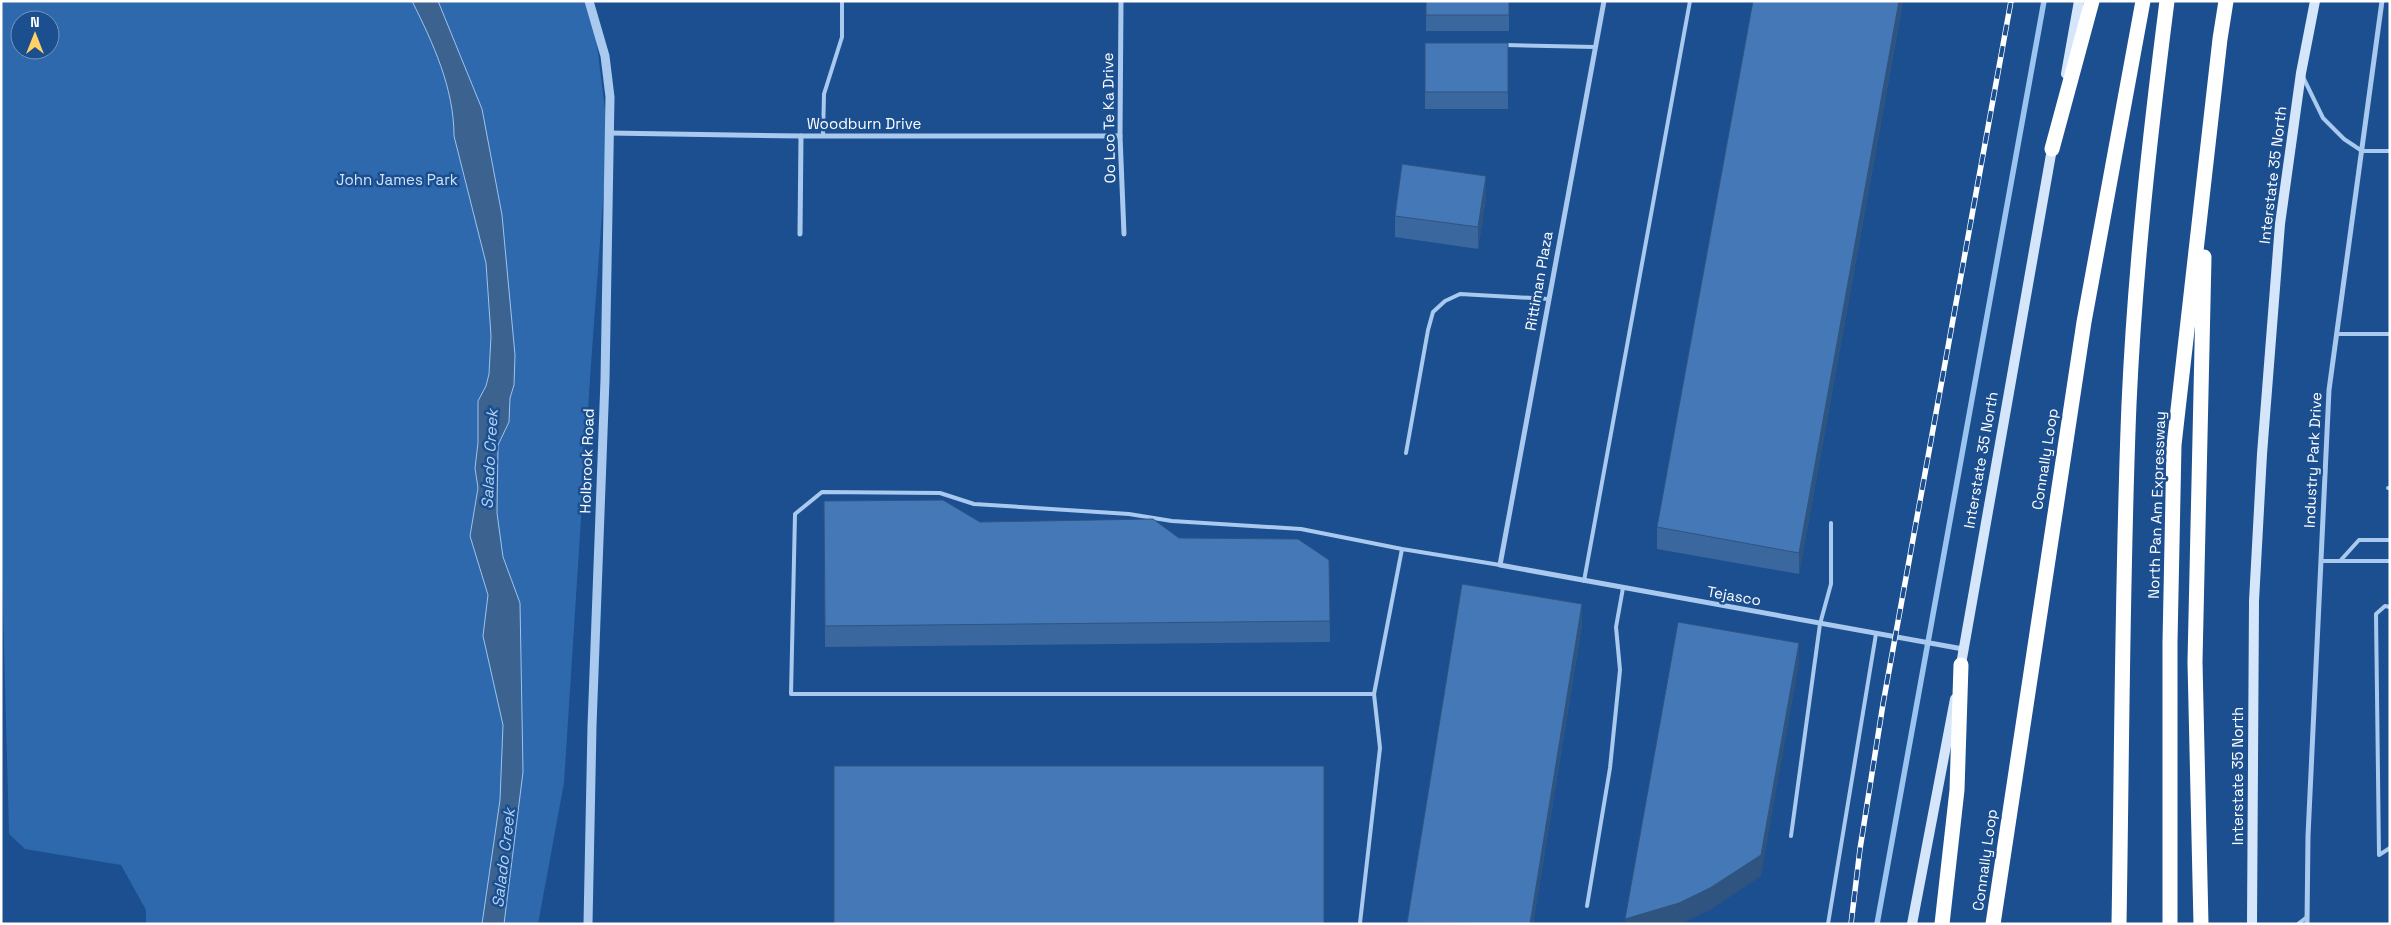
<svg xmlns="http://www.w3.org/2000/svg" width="2391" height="925" viewBox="0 0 2391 925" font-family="'Space Grotesk',sans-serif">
  <rect width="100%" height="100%" fill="#1b4f8f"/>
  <path fill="#2e69ad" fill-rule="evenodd" d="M1,1h587l5,13 15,119 -17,231 -27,419 -26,141h-392v-14l-25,-45 -96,-16 -16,-15 -8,-301zM20,20h30v30h-30z"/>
  <path fill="#3c6290" stroke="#9cc4f0" d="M412,1h26l44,108 20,106 13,140 -1,30 -4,13 -1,24 -11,23 -1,68 6,44 17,46 3,169 -19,152h-22l18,-124 3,-75 -20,-89 5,-41 -18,-59 8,-48 -3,-20 3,-25v-42l8,-15 3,-12 2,-38 -5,-73 -32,-127c0,-48 -21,-93 -42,-135z"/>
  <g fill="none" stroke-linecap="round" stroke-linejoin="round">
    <path stroke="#9cc4f0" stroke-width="5.5" d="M1877,924l167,-923"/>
    <g stroke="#a9c9ee" stroke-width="4">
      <path d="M1505,45l90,2"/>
      <path d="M2303,77l20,41 21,21 18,12h28"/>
      <path d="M823,136l1,-42 18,-57v-36"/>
      <path d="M2337,334h53"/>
      <path d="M1406,453l22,-123 5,-18 12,-11 15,-7 89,5"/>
      <path d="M2388,488h2"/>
      <path d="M1402,549l-101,-20 -129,-8 -43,-7 -155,-10 -34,-11 -118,-1 -27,22 -4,180h583l28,-145 98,16"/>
      <path d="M2321,561h69"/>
      <path d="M2340,561l19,-21h31"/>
      <path d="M1584,581l106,-580"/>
      <path d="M2390,607l-5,-1 -9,8 3,241 11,-7"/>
      <path d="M1791,836l29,-212 11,-40v-61"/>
      <path d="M1587,906l23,-138 10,-98 -4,-43 7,-39"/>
      <path d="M1360,923l20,-175 -6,-54"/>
      <path d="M1828,924l48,-290"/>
      <path d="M2298,924l9,-7"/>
    </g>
    <g stroke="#a9c9ee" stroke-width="5">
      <path d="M1121,1l-1,135 4,98"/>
      <path d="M1604,1l-104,564 463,84"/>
      <path d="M609,133l192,3h319"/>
      <path d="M800,234l1,-98"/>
      <path d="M2307,924l1,-88 21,-446 53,-389"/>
    </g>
    <path stroke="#a9c9ee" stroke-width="9" d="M588,924l4,-198 13,-346 5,-283 -5,-41 -16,-55"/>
    <g stroke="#d6e6fa" stroke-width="10">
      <path d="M2066,74l13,-73"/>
      <path d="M1960,670l93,-527"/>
      <path d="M1912,924l43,-225"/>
      <path d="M2252,924l2,-323 8,-147 18,-230 21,-151 14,-72"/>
    </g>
    <g stroke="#fff" stroke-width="15">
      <path d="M2052,149l40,-148"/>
      <path d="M1942,924l15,-134 4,-125"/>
      <path d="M1993,924l91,-602 59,-321"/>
      <path d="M2119,924c3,-174 3,-347 10,-520 6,-135 21,-269 38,-403"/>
      <path d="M2170,924v-282l4,-197 46,-406 6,-38"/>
      <path d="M2201,924l-6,-262 9,-405"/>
    </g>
    <defs>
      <path id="rail" d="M1851,924l9,-75 23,-145 128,-703"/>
    </defs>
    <use href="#rail" stroke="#fff" stroke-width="5.5"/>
    <use href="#rail" stroke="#1b4f8f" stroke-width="4" stroke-dasharray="11" stroke-linecap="butt"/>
  </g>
  <g fill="#3a679d">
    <rect x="1426" y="1" width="83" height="30"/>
    <path d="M1753,1h150l-104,573 -142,-25v-22z"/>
    <rect x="1425" y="43" width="83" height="66"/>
    <path d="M1486,197l-8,52 -83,-12v-21z"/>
    <path d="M824,501l156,21 349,38 1,82 -505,5z"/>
    <path d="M1462,584l120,41 -49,299h-126z"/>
  </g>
  <g fill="#305480">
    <path d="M1899,1h4l-104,573v-21z"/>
    <path d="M1486,176v21l-8,52v-22z"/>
    <path d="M1582,604v21l-49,299h-3z"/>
    <path d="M1799,643v21l-38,212 -51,34 -30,14h-55v-5z"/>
  </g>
  <g fill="#4478b7" stroke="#305480">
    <rect x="1426" y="1" width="83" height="14"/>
    <path d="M1753,1h146l-100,552 -142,-26z"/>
    <rect x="1425" y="43" width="83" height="49"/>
    <path d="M1402,164l84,12 -8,51 -83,-11z"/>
    <path d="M943,500l37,22 173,-3 26,19 119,1 31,21 1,61 -505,5 -1,-125z"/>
    <path d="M1462,584l120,20 -52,320 -123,-1z"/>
    <path d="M1678,622l121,21 -38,212 -51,33 -31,15 -54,16z"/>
    <rect x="834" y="766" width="490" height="158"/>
  </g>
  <g text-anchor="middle" stroke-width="5" stroke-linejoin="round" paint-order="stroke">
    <g font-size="15" fill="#fff" stroke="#1b4f8f">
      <text transform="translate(1109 118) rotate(-91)" y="5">Oo Loo Te Ka Drive</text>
      <text x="864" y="129">Woodburn Drive</text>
      <text transform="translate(2273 175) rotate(-83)" y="5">Interstate 35 North</text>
      <text transform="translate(1539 281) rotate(-80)" y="5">Rittiman Plaza</text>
      <text transform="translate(2045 459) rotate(-81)" y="5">Connally Loop</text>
      <text transform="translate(1981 460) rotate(-80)" y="5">Interstate 35 North</text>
      <text transform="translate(2313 460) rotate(-87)" y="5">Industry Park Drive</text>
      <text transform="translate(587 461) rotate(-88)" y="5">Holbrook Road</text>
      <text transform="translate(2157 505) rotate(-88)" y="5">North Pan Am Expressway</text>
      <text transform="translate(1734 596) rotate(10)" y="5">Tejasco</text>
      <text transform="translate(2238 776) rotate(-90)" y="5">Interstate 35 North</text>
      <text transform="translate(1985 860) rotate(-82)" y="5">Connally Loop</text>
    </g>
    <g font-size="15" fill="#cfe3fa" stroke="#1b4f8f">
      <text x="397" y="185">John James Park</text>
    </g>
    <g font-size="16" font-style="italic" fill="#b5d3f5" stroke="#1b4f8f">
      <text transform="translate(489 459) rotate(-87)" y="6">Salado Creek</text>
      <text transform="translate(503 858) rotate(-83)" y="6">Salado Creek</text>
    </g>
  </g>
  <rect width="2391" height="925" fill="none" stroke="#ffffff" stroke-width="5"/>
  <g transform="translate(35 35)"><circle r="24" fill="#1b4f8f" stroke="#7695bc"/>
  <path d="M0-4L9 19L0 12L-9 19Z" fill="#ffd166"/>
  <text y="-8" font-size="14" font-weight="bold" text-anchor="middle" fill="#ffffff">N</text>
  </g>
</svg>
